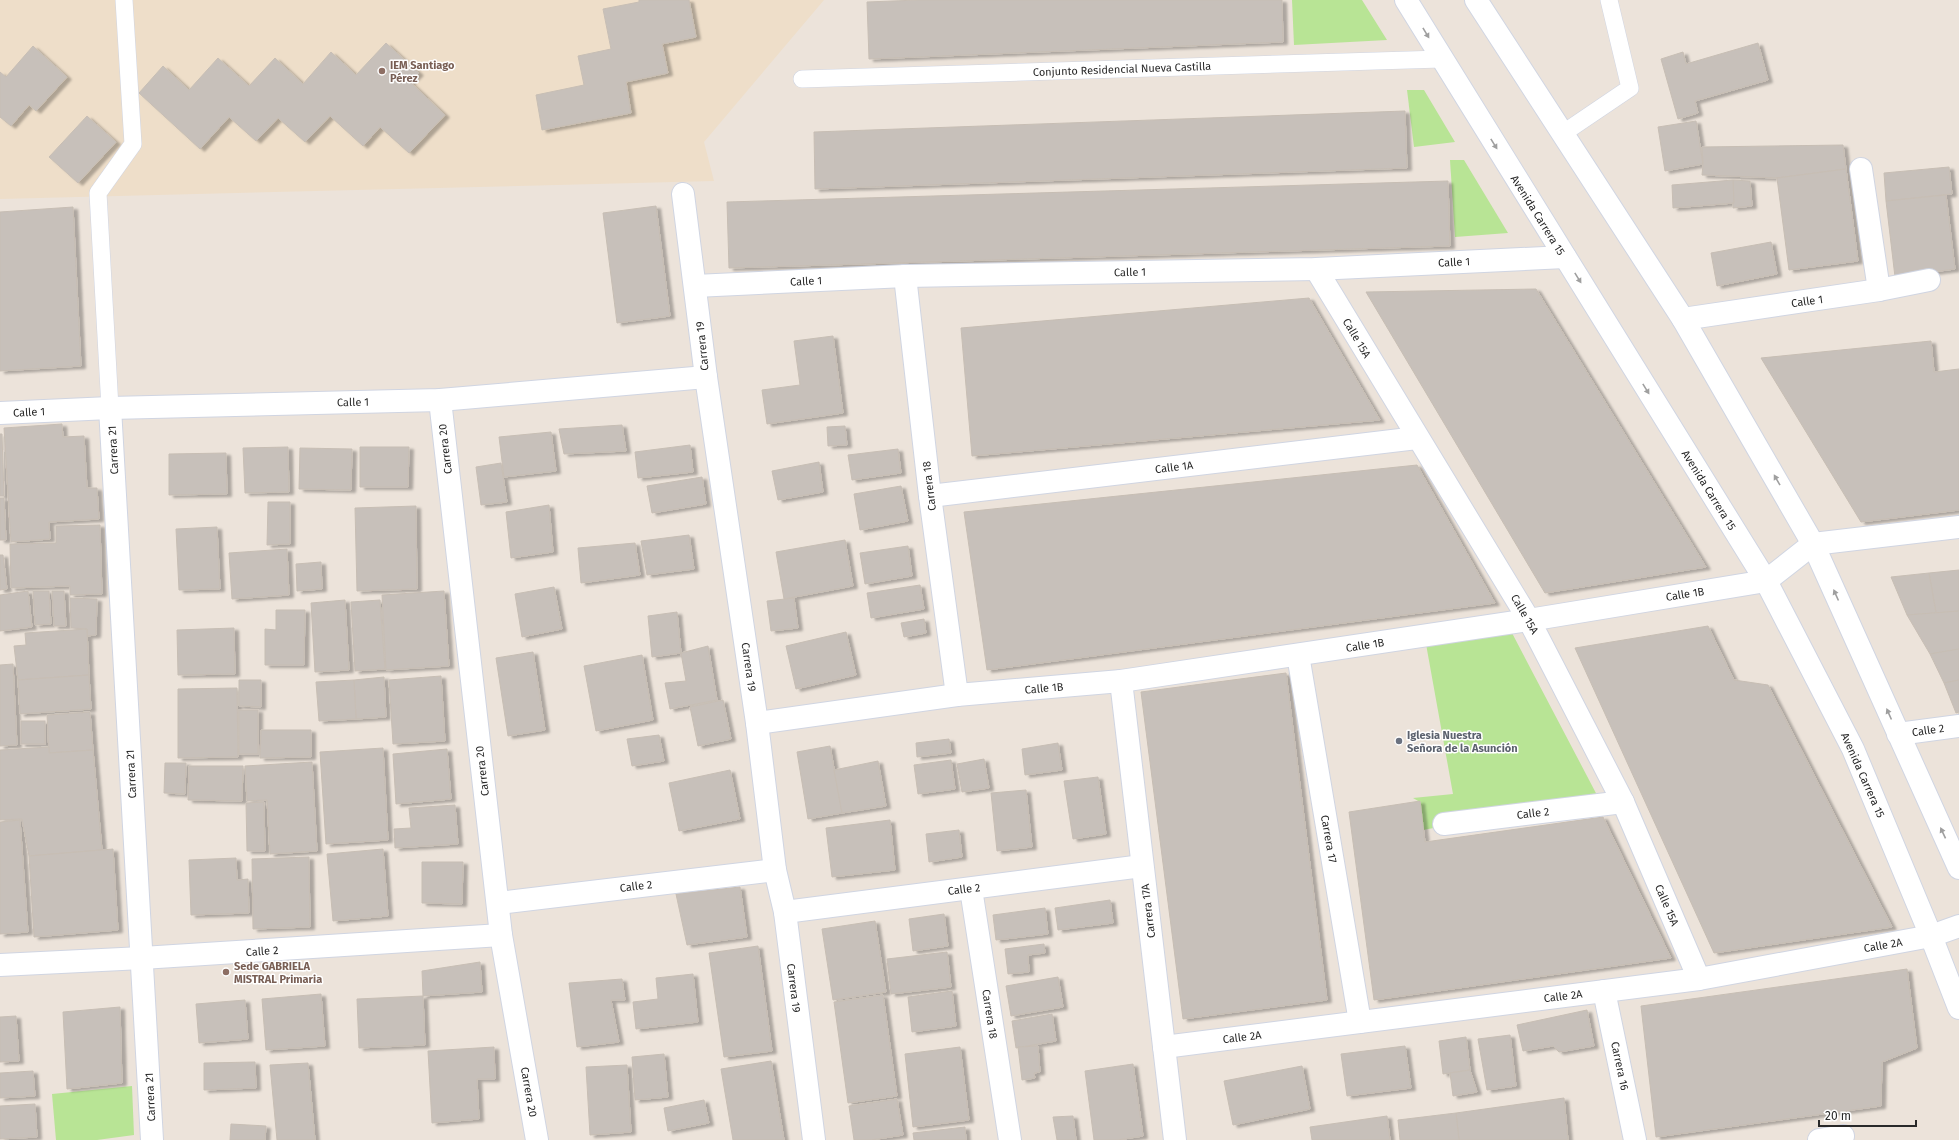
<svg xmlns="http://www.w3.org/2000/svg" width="1959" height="1140" viewBox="0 0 1959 1140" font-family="'Fira Sans',sans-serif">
  <defs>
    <filter id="shadow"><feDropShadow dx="4.5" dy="2.5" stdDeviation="1" flood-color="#0004"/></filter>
  </defs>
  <rect width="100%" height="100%" fill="#ece3da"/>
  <path fill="#eedec9" d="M0,0h824l-120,142 10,39 -714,18z"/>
  <g fill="#b8e495">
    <path d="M1292,0h70l25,40 -93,5z"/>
    <path d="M1407,90h17l31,52 -41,5z"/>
    <path d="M1450,160h14l44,73 -53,4z"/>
    <path d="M1512,633l86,164 -175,33 -3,-28 -7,-4 40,-4 -27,-150z"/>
    <path d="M132,1086l2,49 -37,5h-41l-4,-46z"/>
  </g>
  <g fill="#c7c0ba" stroke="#c7beb4" filter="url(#shadow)">
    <path d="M639,0h50l7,37 -34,7 6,29 -42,9 5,31 -89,17 -6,-35 48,-10 -6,-29 33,-7 -8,-40 36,-7z"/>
    <path d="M918,0h364l1,42 -414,17 -2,-57z"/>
    <path d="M386,43l33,30 -9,9 35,33 -36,38 -29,-26 -17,19 -33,-30 -25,26 -27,-24 -22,23 -27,-24 -29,32 -61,-56 24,-27 26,24 29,-32 31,28 26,-28 28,26 28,-32 25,23z"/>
    <path d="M1758,43l10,37 -73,21 3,12 -20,6 -17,-60 22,-7 3,12z"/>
    <path d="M33,46l34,31 -31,34 -7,-6 -18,21 -11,-9v-45l6,5z"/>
    <path d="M1405,111l2,57 -592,21 -1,-57z"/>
    <path d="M87,116l29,26 -38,41 -29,-26z"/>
    <path d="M1696,121l7,43 -38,7 -7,-44z"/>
    <path d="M1843,145l3,24 -69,9 -75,-3 1,-11 -1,-17z"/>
    <path d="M1949,167l3,27 -66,7 -2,-28z"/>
    <path d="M1846,169l12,92 -69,9 -12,-92z"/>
    <path d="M1733,180l17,1 2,25 -19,2z"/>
    <path d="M1733,180l1,23 -61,5 -1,-23z"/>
    <path d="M1448,181l2,65 -721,22 -2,-66z"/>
    <path d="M1946,195l9,74 -60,8 -9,-76z"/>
    <path d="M656,206l14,110 -53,7 -14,-110z"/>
    <path d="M73,207l8,159 -81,5v-159z"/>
    <path d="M1771,242l6,32 -60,12 -6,-33z"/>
    <path d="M1536,289l170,278 -161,26 -179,-301z"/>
    <path d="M1309,298l71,122 -408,36 -11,-128z"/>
    <path d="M833,336l10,77 -76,11 -5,-34 38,-5 -6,-44z"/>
    <path d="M1931,341l3,31 25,-3v141l-98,12 -100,-164z"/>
    <path d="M62,424l1,13 21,-1 3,52h10l2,31 -50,3 1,17 -39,3 -7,-114z"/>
    <path d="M622,425l4,26 -62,3 -5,-25z"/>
    <path d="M845,426l2,19 -19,1 -1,-19z"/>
    <path d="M551,432l5,39 -52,6 -5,-40z"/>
    <path d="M0,434h2l2,62h-4z"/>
    <path d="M690,445l3,27 -55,6 -3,-26z"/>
    <path d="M288,447l1,45 -44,1 -2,-45z"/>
    <path d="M360,447h49l-1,40h-48z"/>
    <path d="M300,448l52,1 -1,41 -52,-1z"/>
    <path d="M898,449l3,24 -49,7 -4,-25z"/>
    <path d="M226,453l1,41 -58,1v-41z"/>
    <path d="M819,462l4,30 -45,8 -6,-29z"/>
    <path d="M501,463l6,39 -26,3 -5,-38z"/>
    <path d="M1417,465l78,138 -508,67 -23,-158z"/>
    <path d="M702,477l4,27 -54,9 -5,-27z"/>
    <path d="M901,486l7,35 -48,9 -6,-36z"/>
    <path d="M0,498h4l2,42h-6z"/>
    <path d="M268,502h22v42l-23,1z"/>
    <path d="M549,505l4,47 -42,6 -5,-46z"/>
    <path d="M416,506l1,83 -60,2 -2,-83z"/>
    <path d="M100,525l2,69 -32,1v-9l-59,2 -1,-44 46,-1v-17z"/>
    <path d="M217,527l3,62 -41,1 -3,-61z"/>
    <path d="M689,535l5,34 -47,6 -6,-34z"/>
    <path d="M845,540l8,46 -69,13 -8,-47z"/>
    <path d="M635,543l5,32 -59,8 -3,-35z"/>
    <path d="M908,546l4,30 -47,8 -5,-31z"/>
    <path d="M287,549l2,46 -57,4 -3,-46z"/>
    <path d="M0,555h3l4,34 -7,1z"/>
    <path d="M321,562l1,27 -25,2 -1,-27z"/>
    <path d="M1959,570v41l-23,2 -7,-40z"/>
    <path d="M1929,573l7,40 -29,2 -16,-38z"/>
    <path d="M920,585l4,24 -53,9 -4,-25z"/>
    <path d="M554,587l8,42 -40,8 -7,-43z"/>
    <path d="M28,591l4,36 -32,4v-36z"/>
    <path d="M33,591h16l2,33 -16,1z"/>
    <path d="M52,591h12l2,35h-12z"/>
    <path d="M444,591l5,75 -63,4 -4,-75z"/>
    <path d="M70,598l27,1 -1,36 -9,1v-7l-16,-1z"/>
    <path d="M794,598l4,30 -27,3 -4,-30z"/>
    <path d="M345,600l4,70 -34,2 -4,-69z"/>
    <path d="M380,600l5,69 -30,2 -4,-69z"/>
    <path d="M276,610h29l-1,55h-39v-36l11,1z"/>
    <path d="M1959,611v38l-29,5 -23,-39z"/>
    <path d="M677,612l4,41 -29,4 -4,-41z"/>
    <path d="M924,619l2,14 -22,4 -3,-14z"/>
    <path d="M1708,626l26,54 34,5 124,242 -178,26 -139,-305z"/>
    <path d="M234,628l1,46 -57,1 -1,-45z"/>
    <path d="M87,629l2,46 -71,5 -4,-34 12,-1 -1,-12z"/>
    <path d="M846,632l10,43 -60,14 -10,-43z"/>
    <path d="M708,646l9,54 -47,9 -5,-26 21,-2 -5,-28z"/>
    <path d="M1959,649v31l-15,3 -14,-29z"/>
    <path d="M533,652l12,78 -37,6 -12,-78z"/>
    <path d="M642,655l11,65 -57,11 -12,-65z"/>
    <path d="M13,664l4,81 -17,1v-81z"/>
    <path d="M1286,673l41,327 -144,19 -42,-327z"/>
    <path d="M89,675l2,34 -71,5 -2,-34z"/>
    <path d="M441,676l4,65 -52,3 -4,-64z"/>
    <path d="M384,677l2,40 -30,2 -2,-39z"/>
    <path d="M239,680h22v27l-22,-1z"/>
    <path d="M354,680l2,39 -37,2 -3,-39z"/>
    <path d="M1959,680v32l-3,1 -12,-30z"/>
    <path d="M237,688l1,69 -60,1v-69z"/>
    <path d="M723,700l8,39 -33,7 -8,-39z"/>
    <rect x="239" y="710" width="19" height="44"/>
    <path d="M90,712l3,38 -44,3 -2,-38z"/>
    <rect x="21" y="721" width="24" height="23"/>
    <path d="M261,730h50v27l-51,1z"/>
    <path d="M659,735l5,26 -32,5 -5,-27z"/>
    <path d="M949,739l2,14 -34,4 -1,-14z"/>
    <path d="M1058,743l4,27 -37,5 -3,-26z"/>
    <path d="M830,746l12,67 -34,6 -11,-67z"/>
    <path d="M49,747v6l44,-3 9,100 -73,6 -7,-37 -22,1v-70z"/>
    <path d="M383,748l5,92 -62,4 -6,-92z"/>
    <path d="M447,749l4,50 -55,5 -3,-50z"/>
    <path d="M984,759l5,29 -27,4 -5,-28z"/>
    <path d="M951,760l4,29 -37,5 -4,-29z"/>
    <path d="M878,761l8,45 -44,7 -8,-43z"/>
    <path d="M312,762l5,89 -47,3 -3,-54 -20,1 -2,-35z"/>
    <path d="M165,763h21l-1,31 -21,-1z"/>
    <path d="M189,766h54l-1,35 -54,-1z"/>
    <path d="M730,770l10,49 -61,12 -10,-48z"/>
    <path d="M1098,777l8,57 -33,5 -9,-58z"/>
    <path d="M1026,790l6,57 -35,4 -6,-58z"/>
    <path d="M1420,801l5,41 178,-25 68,141 -297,42 -25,-188z"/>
    <path d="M264,802l1,49h-18l-1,-48z"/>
    <path d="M455,805l3,39 -63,4 -1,-19 17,-1 -2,-20z"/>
    <path d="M20,820l8,112 -28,2v-112z"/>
    <path d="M890,820l5,50 -63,7 -6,-49z"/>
    <path d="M959,830l3,27 -33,5 -3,-28z"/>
    <path d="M113,849l5,81 -84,7 -5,-81z"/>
    <path d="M383,849l5,67 -55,5 -6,-67z"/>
    <path d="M309,857l1,70 -57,2 -1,-70z"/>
    <path d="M236,858l1,22 11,-1 1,34 -58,2 -2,-55z"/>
    <path d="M422,862h41l-1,42 -40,-1z"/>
    <path d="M740,887l7,50 -60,8 -11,-51z"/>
    <path d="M1110,900l3,23 -55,7 -3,-22z"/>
    <path d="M1045,908l3,26 -52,6 -3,-25z"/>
    <path d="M944,914l4,32 -35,5 -4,-32z"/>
    <path d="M875,921l11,71 -53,8 -11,-71z"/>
    <path d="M1044,944l1,9 -17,2 1,17 -21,2 -3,-25z"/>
    <path d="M758,946l14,105 -48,6 -15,-104z"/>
    <path d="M947,952l4,35 -60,7 -4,-35z"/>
    <path d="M480,962l2,30 -59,4 -1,-25z"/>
    <path d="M1907,969l10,79 -35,14 -1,44 -225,31 -15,-131z"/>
    <path d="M693,974l5,48 -62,7 -3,-27 25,-3 -2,-21z"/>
    <path d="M1058,977l5,30 -52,9 -5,-30z"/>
    <path d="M622,979l3,21h-14l8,42 -42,5 -8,-64z"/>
    <path d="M952,991l4,35 -44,6 -4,-35z"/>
    <path d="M321,994l4,52 -59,4 -4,-51z"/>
    <path d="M883,995l14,101 -49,7 -14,-101z"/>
    <path d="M423,996l2,49 -66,3 -2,-49z"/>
    <path d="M245,1000l3,39 -49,4 -3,-39z"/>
    <path d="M120,1007l2,76 -55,6 -4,-77z"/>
    <path d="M1587,1010l7,36 -35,6 -6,-6 -30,5 -6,-26z"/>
    <path d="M1052,1014l4,27 -40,7 -4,-27z"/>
    <path d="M16,1016l3,45 -19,1v-45z"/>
    <path d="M1510,1035l6,51 -29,4 -9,-51z"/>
    <path d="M1466,1037l4,33 -27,4 -4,-33z"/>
    <path d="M1038,1046l2,26 -6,1 1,5 -13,2 -4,-33z"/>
    <path d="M1405,1046l6,42 -64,8 -6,-42z"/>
    <path d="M494,1047l1,32h-18l2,40 -47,4 -4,-72z"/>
    <path d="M960,1047l9,73 -56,7 -8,-73z"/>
    <path d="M664,1054l4,43 -33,3 -3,-43z"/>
    <path d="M771,1061l13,79h-51l-12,-71z"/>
    <path d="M255,1062l1,26 -52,2v-27z"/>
    <path d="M308,1063l7,77h-38l-7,-75z"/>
    <path d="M1133,1064l10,72 -25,4h-24l-9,-69z"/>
    <path d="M627,1065l4,67 -41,3 -4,-68z"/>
    <path d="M1302,1066l8,43 -77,16 -9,-44z"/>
    <path d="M1470,1070l7,22 -24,4 -3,-23z"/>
    <path d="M33,1071l2,25 -35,2v-25z"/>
    <path d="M1564,1098l4,42h-109l-3,-27z"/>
    <path d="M897,1099l6,36 -32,5h-17l-5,-34z"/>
    <path d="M704,1100l5,23 -41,8 -4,-23z"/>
    <path d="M35,1104l2,33 -37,2v-33z"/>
    <path d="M1456,1113l3,27h-59l-2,-20z"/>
    <path d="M1073,1116l3,24h-19l-4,-23z"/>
    <path d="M1387,1116l3,24h-78l-2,-13z"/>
    <path d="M231,1124l35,2 -1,14h-35z"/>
    <path d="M965,1127l1,13h-52l-1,-7z"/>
  </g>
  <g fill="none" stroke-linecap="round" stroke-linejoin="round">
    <defs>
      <g id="lane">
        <path d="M802,79l639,-20"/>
        <path d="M1562,134l68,-46 -21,-88"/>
        <path d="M110,408l-12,-215 35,-49 -9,-144"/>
      </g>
      <g id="street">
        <path d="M1861,169l18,121"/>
        <path d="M683,194l23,183 51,346 18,147 10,42 29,228"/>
        <path d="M1316,269l213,351 94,182 76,177"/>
        <path d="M905,276l25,220 27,199"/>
        <path d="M695,286l210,-10 411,-7 249,-12"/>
        <path d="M1683,319l196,-29 50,-10"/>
        <path d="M440,400l61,535 36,205"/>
        <path d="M110,408l42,732"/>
        <path d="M0,413l110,-5 330,-8 266,-23"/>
        <path d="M930,496l487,-58"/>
        <path d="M1298,655l62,367"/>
        <path d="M1121,681l54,459"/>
        <path d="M757,723l200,-28 164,-14 408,-61 237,-39 47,-37 146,-17"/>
        <path d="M1898,734l61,-8"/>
        <path d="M1444,824l179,-22"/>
        <path d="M971,889l39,251"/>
        <path d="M498,903l277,-33"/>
        <path d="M785,912l357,-46"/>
        <path d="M0,965l142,-7 359,-23"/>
        <path d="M1604,991l31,149"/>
        <path d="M1164,1047l535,-68 232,-43 28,-10"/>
        <path d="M1819,1140l24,-4"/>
      </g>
      <g id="secondary">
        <path d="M1406,0l360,581 87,168 78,187 28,72"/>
        <path d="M1476,0l207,319 130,225 146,324"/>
      </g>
    </defs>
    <use href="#lane" stroke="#d0d5e2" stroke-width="18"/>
    <use href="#street" stroke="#d0d5e2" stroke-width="24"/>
    <use href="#secondary" stroke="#d0d5e2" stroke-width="24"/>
    <use href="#lane" stroke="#fff" stroke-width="17"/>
    <use href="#street" stroke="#fff" stroke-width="22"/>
    <use href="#secondary" stroke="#fff" stroke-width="22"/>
  </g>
  <defs><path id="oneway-solid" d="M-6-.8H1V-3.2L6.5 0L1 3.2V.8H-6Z"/></defs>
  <g fill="#9f9f9f">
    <use href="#oneway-solid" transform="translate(1426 33) rotate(59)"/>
    <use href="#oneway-solid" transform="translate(1494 144) rotate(58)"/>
    <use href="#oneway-solid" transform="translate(1578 278) rotate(58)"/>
    <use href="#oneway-solid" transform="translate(1646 389) rotate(58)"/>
    <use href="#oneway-solid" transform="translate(1777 480) rotate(-120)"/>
    <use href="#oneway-solid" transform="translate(1836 595) rotate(-114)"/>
    <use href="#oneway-solid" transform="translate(1889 714) rotate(-114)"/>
    <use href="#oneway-solid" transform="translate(1943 833) rotate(-115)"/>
  </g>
  <g fill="#8d6e63" stroke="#fff" stroke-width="1.5">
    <circle cx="382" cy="71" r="4"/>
    <circle cx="226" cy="972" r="4"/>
  </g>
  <circle fill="#6b7280" stroke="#fff" stroke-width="1.5" cx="1399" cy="741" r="4"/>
  <g text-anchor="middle" stroke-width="3" stroke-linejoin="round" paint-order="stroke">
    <g font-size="11" font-weight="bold" fill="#785e54" stroke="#fff" text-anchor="start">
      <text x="390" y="69">IEM Santiago<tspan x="390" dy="13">Pérez</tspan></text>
      <text x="234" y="970">Sede GABRIELA<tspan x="234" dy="13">MISTRAL Primaria</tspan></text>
    </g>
    <g font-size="11" fill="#292929" stroke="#fff">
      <text transform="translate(1122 69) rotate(-2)" y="4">Conjunto Residencial Nueva Castilla</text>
      <text transform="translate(1538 215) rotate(58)" y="4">Avenida Carrera 15</text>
      <text transform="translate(1454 262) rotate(-3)" y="4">Calle 1</text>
      <text transform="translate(1130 272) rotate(-1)" y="4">Calle 1</text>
      <text transform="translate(806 281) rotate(-3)" y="4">Calle 1</text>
      <text transform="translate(1807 301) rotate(-8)" y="4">Calle 1</text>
      <text transform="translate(1357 338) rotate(59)" y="4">Calle 15A</text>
      <text transform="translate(702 346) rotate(-96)" y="4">Carrera 19</text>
      <text transform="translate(353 402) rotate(-1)" y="4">Calle 1</text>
      <text transform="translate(29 412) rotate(-3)" y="4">Calle 1</text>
      <text transform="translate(445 449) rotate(-97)" y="4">Carrera 20</text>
      <text transform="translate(113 450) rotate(-93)" y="4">Carrera 21</text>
      <text transform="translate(1174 467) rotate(-7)" y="4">Calle 1A</text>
      <text transform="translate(929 486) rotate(-97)" y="4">Carrera 18</text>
      <text transform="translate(1709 490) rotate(58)" y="4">Avenida Carrera 15</text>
      <text transform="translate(1685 594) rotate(-9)" y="4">Calle 1B</text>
      <text transform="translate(1525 614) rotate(60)" y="4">Calle 15A</text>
      <text transform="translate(1365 645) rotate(-9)" y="4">Calle 1B</text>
      <text transform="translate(749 667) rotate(82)" y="4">Carrera 19</text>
      <text transform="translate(1044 688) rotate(-5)" y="4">Calle 1B</text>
      <text transform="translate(1928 730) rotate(-8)" y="4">Calle 2</text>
      <text transform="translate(482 771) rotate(-97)" y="4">Carrera 20</text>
      <text transform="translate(131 774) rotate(-93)" y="4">Carrera 21</text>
      <text transform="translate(1863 775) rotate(66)" y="4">Avenida Carrera 15</text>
      <text transform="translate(1533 813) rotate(-7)" y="4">Calle 2</text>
      <text transform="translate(1329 839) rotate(80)" y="4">Carrera 17</text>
      <text transform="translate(636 886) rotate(-7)" y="4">Calle 2</text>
      <text transform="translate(964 889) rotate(-7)" y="4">Calle 2</text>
      <text transform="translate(1667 905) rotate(67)" y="4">Calle 15A</text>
      <text transform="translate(1148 911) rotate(-97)" y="4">Carrera 17A</text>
      <text transform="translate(1883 945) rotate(-10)" y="4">Calle 2A</text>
      <text transform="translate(262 951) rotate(-4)" y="4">Calle 2</text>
      <text transform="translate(794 988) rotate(83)" y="4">Carrera 19</text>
      <text transform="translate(1563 996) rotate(-7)" y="4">Calle 2A</text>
      <text transform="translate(990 1014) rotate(81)" y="4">Carrera 18</text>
      <text transform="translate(1242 1037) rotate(-7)" y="4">Calle 2A</text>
      <text transform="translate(1620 1066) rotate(78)" y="4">Carrera 16</text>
      <text transform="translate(529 1092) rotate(80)" y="4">Carrera 20</text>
      <text transform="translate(150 1097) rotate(-93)" y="4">Carrera 21</text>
    </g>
    <g font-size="11" font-weight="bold" fill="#5b616d" stroke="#fff" text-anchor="start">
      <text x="1407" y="739">Iglesia Nuestra<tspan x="1407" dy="13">Señora de la Asunción</tspan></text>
    </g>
  </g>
  <path d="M1819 1120v6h97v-6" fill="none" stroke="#292929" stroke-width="2"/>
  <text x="1825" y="1120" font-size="12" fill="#292929" stroke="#ffffff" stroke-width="3" paint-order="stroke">20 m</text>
</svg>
